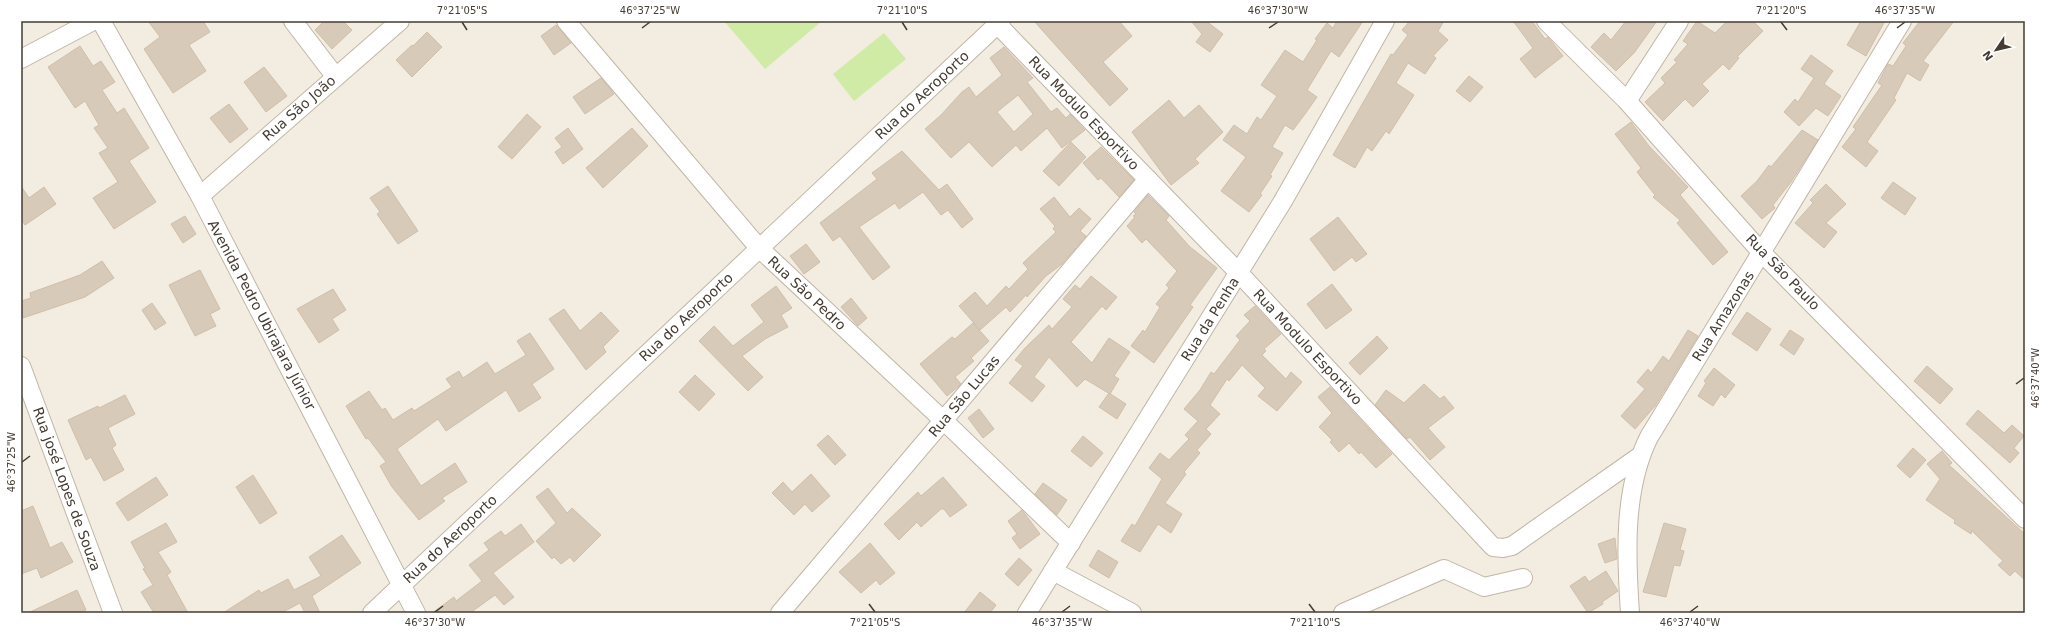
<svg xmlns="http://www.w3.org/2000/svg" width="2046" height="634" viewBox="0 0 2046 634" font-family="'DejaVu Sans',sans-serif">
  <rect width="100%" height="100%" fill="#f2ece1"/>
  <g fill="#d0eba6">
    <path d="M724,21h98l-57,48z"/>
    <path d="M884,33l22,26 -52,42 -21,-27z"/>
  </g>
  <g fill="#d8cab9" stroke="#d0bfa9" fill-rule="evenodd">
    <path d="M148,21h55l7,11 -21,13 17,26 -33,22 -29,-44 16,-12z"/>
    <path d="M324,21h19l9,9 -20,19 -17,-19z"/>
    <path d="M1034,21h85l13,15 -29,26 25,27 -18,17z"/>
    <path d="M1191,21h15l17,13 -13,18 -14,-10 6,-8z"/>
    <path d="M1337,21h26l-24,36 -8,-6 -24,39 10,7 -12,17 -12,16 -8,-5 -13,22 11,6 -13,22 2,1 -12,18 2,1 -13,17 -28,-21 25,-34 -23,-17 11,-15 13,9 10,-17 4,3 16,-24 -16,-11 24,-35 18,12 14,-22 -2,-1 12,-16 6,5z"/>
    <path d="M1410,21h34l-6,10 10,9 -15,16 3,2 -11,16 -17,-11 -12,20 18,12 -25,39 -3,-3 -14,20 -5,-4 -12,21 -22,-13 58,-101 2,1 15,-20 -6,-5z"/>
    <path d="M1513,21h19l13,18 3,-2 15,19 -28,22 -15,-19 13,-11z"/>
    <path d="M1626,21h31l-23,32 -18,18 -25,-24 13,-14 7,7z"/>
    <path d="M1697,21l18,12 12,-12h26l10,10 -26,26 2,1 -10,12 -6,-6 -21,20 7,7 -16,16 -8,-8 -22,22 -18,-19 20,-19 -4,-5 16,-16 -3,-2 14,-16 -5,-3z"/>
    <path d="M1861,21h24l-19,35 -19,-11z"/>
    <path d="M1920,21h34l-31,40 6,4 -9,16 -13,-8 -13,25 2,2 -29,42 11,9 -12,16 -24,-20 14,-18 -3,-2 29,-42 -4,-2 10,-19 5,2 13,-20 -3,-3z"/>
    <path d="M556,25l15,18 -17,12 -13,-19z"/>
    <path d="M427,32l15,15 -30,30 -16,-17 16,-15 1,1z"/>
    <path d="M80,46l13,20 8,-5 14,21 -13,8 15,23 7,-5 25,40 -20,13 27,41 -42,27 -21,-31 25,-16 -19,-29 9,-5 -14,-20 5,-3 -14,-24 -10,7 -27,-41z"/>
    <path d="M1004,47l29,31 -6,4 24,30 6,-4 9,10 4,-4 15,16 -23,18 -15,-20 -26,23 -5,-6 -24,22 -23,-25 -18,16 -26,-29 16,-14 21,-23 7,-5 7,10 26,-22 -12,-17zM1018,95l15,19 -19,18 -17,-20z"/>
    <path d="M1811,55l22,16 -9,13 17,12 -13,20 -12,-8 -17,18 -15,-14 11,-13 3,3 16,-24 -13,-9z"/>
    <path d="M264,67l23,29 -21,16 -22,-30z"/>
    <path d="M1469,76l14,11 -13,15 -14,-11z"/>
    <path d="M601,78l13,16 -29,20 -12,-17z"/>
    <path d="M1169,100l15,18 15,-13 24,27 -28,27 4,4 -28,22 -39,-53z"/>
    <path d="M229,104l19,25 -18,14 -20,-25z"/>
    <path d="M527,114l14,13 -29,32 -14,-12z"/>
    <path d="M1631,122l18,24 39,41 -8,8 48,57 -15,13 -36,-42 3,-3 -27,-23 2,-2 -18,-23 4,-4 -26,-34z"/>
    <path d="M568,128l15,21 -20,15 -8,-12 7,-5 -7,-9z"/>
    <path d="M632,128l16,18 -45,42 -17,-20z"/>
    <path d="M1802,130l16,10 -27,42 -18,23 2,3 -13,11 -21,-23 16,-15 12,-16 2,2z"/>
    <path d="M1071,142l15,15 -27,29 -16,-15z"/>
    <path d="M1101,147l33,33 -15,17 -18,-19 -3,2 -15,-17z"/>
    <path d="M902,151l37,39 8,-6 26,35 -11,9 -14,-18 -7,5 -18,-23 -24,17 -4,-6 -36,24 31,40 -17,13 -33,-44 -7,5 -13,-18 57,-44 -5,-6z"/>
    <path d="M1893,182l23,16 -11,17 -24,-17z"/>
    <path d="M1826,184l20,20 -20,19 11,9 -13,16 -29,-25 18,-20 -3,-3z"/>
    <path d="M21,186l8,12 15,-11 12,17 -31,21 -4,-6z"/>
    <path d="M388,186l30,45 -20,13 -21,-30 3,-2 -10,-14z"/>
    <path d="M1148,195l21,21 -3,4 24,27 27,21 -27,37 3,2 -39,56 -23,-17 12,-16 2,2 15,-25 -4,-3 13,-16 -3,-3 11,-14 -31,-32 -4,4 -15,-17 8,-9 -2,-1 3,-2 -2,-2z"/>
    <path d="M1054,197l16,20 9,-9 12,11 -11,12 6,5 -24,28 -16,12 -19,21 -1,-2 -16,17 -4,-5 -26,23 -21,-24 16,-14 12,14 19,-20 3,3 19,-20 -5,-6 33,-31 -3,-3 2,-3 -15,-17z"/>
    <path d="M185,216l11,18 -13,9 -12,-19z"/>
    <path d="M1338,217l29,37 -11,8 -4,-5 -18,14 -24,-32z"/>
    <path d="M806,244l14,18 -16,12 -14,-18z"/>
    <path d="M102,261l12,17 -29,19 -62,21 -2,-17 10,-3 -1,-5 50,-18z"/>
    <path d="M200,270l20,39 -10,5 6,12 -21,10 -26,-51z"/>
    <path d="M1091,276l26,21 -11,13 -4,-4 -31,36 21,21 17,-25 21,14 -16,24 5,3 -9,15 -25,-15 -8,8 -28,-30 -15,20 11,9 -13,16 -23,-19 14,-17 -8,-6 10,-12 24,-23 3,4 20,-22 -9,-8 12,-14 5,4z"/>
    <path d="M1332,284l20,26 -26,19 -19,-25z"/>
    <path d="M776,286l16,22 -11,7 7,12 -23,12 -23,17 21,21 -15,14 -49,-50 15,-15 19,20 31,-24 -13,-17z"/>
    <path d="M333,289l13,21 -14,9 7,11 -20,13 -22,-34z"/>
    <path d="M851,298l16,20 -9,8 -17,-19z"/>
    <path d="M152,303l14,20 -11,7 -13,-20z"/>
    <path d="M1255,306l26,28 -17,15 2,2 -4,4 24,24 5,-7 11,10 -25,29 -19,-15 7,-8 -23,-23 -13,16 -2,-2 -17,26 10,9 -14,15 5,5 -14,16 3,3 -16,19 2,2 -21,29 17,11 -11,19 -13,-9 -18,28 -19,-11 11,-17 3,2 27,-47 -13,-11 11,-15 9,7 20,-21 -4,-4 13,-14 -14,-12 16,-19 11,-18 3,2 26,-34 -4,-4 14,-15 -6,-6z"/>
    <path d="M564,309l16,22 21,-19 18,19 -16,16 3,5 -20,18 -37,-51z"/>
    <path d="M1747,312l24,17 -14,22 -25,-17z"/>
    <path d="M973,323l16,18 -18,17 3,3 -19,16 6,7 -14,12 -27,-32 32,-27 3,2z"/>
    <path d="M1688,330l10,6 -43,70 -20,23 -14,-13 24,-27 -8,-7 11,-13 3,4 12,-17 6,5z"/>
    <path d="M1790,330l14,9 -10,16 -14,-10z"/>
    <path d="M530,333l24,36 -22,15 9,14 -22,14 -13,-22 -60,41 -8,-12 -41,30 24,37 34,-23 12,19 -25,16 3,3 -26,19 -27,-33 -12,-21 6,-4 -18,-24 -2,1 -20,-33 23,-15 13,19 3,-2 8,12 19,-12 2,3 38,-24 -6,-8 13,-8 4,7 24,-16 8,12 31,-19 -9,-14z"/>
    <path d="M1377,336l11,12 -28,27 -11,-12z"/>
    <path d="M1927,366l26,23 -13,15 -26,-23z"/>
    <path d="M1714,368l21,17 -10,13 -4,-4 -8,12 -15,-10 8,-13 -2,-2z"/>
    <path d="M695,375l20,19 -16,17 -20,-19z"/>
    <path d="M1424,384l16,15 4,-3 10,12 -26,20 17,19 -15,13 -20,-23 -3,2 -32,-34 11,-15 18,13z"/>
    <path d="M1330,387l62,67 -16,14 -15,-16 -2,2 -10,-11 -10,9 -9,-10 2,-2 -13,-13 13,-14 -14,-16z"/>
    <path d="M1109,393l17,11 -9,15 -18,-12z"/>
    <path d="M125,395l10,19 -27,14 8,17 -4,3 12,22 -20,11 -13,-24 -5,3 -18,-40 30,-14 1,2z"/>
    <path d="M979,409l15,20 -11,9 -15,-20z"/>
    <path d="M1978,410l26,23 8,-8 12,11 -10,12 5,5 -9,10 -44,-39z"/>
    <path d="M828,435l18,20 -11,10 -18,-20z"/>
    <path d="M1083,436l20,17 -12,14 -20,-16z"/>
    <path d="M1913,448l13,12 -16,18 -13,-12z"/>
    <path d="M1942,451l10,12 -3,2 76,69v46l-10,-9 -5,5 -12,-11 5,-4 -31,-30 -1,3 -17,-11 1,-3 -29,-20 14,-21 -13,-15z"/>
    <path d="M811,474l19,22 -18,16 -7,-8 -11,11 -22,-22 11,-11 9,10z"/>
    <path d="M253,475l24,38 -17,11 -24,-37z"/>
    <path d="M156,477l12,18 -40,26 -12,-18z"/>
    <path d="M943,477l24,28 -17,12 -6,-8h-3l-20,18 -4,-5 -18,18 -15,-16 34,-32 3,4z"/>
    <path d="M1043,483l24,17 -10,15 -22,-21z"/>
    <path d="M548,488l19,25 5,-5 29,27 -27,27 -4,-5 -9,7 -7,-7 -2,2 -16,-18 20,-18 -20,-26z"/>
    <path d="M33,506l17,42 12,-6 11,20 -32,16 -4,-10 -16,6v-63z"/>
    <path d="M1022,510l18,24 -20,15 -8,-11 5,-4 -9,-13z"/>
    <path d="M166,523l11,19 -19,10 13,20 -4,3 21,38h-34l-13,-21 12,-7 -10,-16 2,-1 -14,-26z"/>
    <path d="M1664,523l22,6 -6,21 4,1 -4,15 -6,-1 -8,32 -23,-5z"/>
    <path d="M521,524l13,18 -41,31 21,24 -10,8 -9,-10 -25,18h-38l22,-16 2,4 26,-20 -13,-16 20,-15 -5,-7 17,-12 4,5z"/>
    <path d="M342,535l19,28 -49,33 8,17h-15l-5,-10 -19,10h-58l36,-23 2,3 27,-14 6,11 27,-14 -12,-19z"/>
    <path d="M1615,538l2,21 -12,4 -7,-19z"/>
    <path d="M870,543l25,30 -15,12 -4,-5 -15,13 -22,-21z"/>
    <path d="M1098,550l20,12 -9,16 -20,-12z"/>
    <path d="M1019,558l13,12 -14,16 -13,-12z"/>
    <path d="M1606,571l12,20 -16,11 1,2 -15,9 -18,-27 15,-10 4,6z"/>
    <path d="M77,590l9,20 -6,3h-52z"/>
    <path d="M980,592l16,13 -6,8h-26z"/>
  </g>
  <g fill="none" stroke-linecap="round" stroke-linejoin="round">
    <defs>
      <g id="minor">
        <path d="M101,21l99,175 216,417"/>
        <path d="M293,21l42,55"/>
        <path d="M566,21l193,227 184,172 128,123"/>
        <path d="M1546,21l81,80 135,152 263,266"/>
        <path d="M997,24l242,249 254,274 10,1 9,-2 128,-90"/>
        <path d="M21,59l72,-38"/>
        <path d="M1627,101l52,-80"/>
        <path d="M200,196l200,-175"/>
        <path d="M21,366l92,247"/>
        <path d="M1053,571l79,42"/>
        <path d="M372,613l629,-592"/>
        <path d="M780,613l368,-434"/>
        <path d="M1027,613l256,-412 102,-180"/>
        <path d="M1343,613l101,-44 40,18 39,-9"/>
        <path d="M1630,613c-4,-57 -7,-124 19,-176l253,-416"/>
      </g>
    </defs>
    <use href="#minor" stroke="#c1b6a6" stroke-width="20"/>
    <use href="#minor" stroke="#fff" stroke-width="18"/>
  </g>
  <path fill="none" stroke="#443c32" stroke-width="1.5" d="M462,22l5,8M902,22l5,8M1781,22l6,8M642,28l8,-6M1269,28l9,-6M1897,28l8,-6M2016,384l8,-6M22,462l8,-6M869,604l6,8M1309,604l6,8M435,612l8,-6M1062,612l8,-6M1690,612l8,-6"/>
  <g text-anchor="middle" stroke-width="3" stroke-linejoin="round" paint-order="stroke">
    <g font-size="14" fill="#443c32" stroke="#fff">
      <text transform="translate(922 95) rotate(-43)" y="5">Rua do Aeroporto</text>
      <text transform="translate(299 108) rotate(-41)" y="5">Rua São João</text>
      <text transform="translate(1084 113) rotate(46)" y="5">Rua Modulo Esportivo</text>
      <text transform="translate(1783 272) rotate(46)" y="5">Rua São Paulo</text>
      <text transform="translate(807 293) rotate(43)" y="5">Rua São Pedro</text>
      <text transform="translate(262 315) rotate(62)" y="5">Avenida Pedro Ubirajara Júnior</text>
      <text transform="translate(1723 316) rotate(-58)" y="5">Rua Amazonas</text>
      <text transform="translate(686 317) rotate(-43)" y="5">Rua do Aeroporto</text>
      <text transform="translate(1210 319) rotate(-58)" y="5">Rua da Penha</text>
      <text transform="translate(1308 347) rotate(47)" y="5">Rua Modulo Esportivo</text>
      <text transform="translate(964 396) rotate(-50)" y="5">Rua São Lucas</text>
      <text transform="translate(67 489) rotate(70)" y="5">Rua josé Lopes de Souza</text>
      <text transform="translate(450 539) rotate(-43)" y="5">Rua do Aeroporto</text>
    </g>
  </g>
  <rect width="2046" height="634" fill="none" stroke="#ffffff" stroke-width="44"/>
  <g transform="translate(1996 50) rotate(235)" stroke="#ffffff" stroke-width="3" paint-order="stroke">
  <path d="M0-3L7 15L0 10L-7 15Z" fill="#443c32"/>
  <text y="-6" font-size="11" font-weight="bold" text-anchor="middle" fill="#443c32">N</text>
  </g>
  <rect x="22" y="22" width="2002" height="590" fill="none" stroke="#443c32" stroke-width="1.5"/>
  <g font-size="10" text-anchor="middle" fill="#443c32">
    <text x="462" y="14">7°21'05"S</text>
    <text x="650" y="14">46°37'25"W</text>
    <text x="902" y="14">7°21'10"S</text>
    <text x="1278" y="14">46°37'30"W</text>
    <text x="1781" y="14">7°21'20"S</text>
    <text x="1905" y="14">46°37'35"W</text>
    <text transform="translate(2035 378) rotate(-90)" y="4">46°37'40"W</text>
    <text transform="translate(11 462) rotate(-90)" y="4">46°37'25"W</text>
    <text x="435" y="626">46°37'30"W</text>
    <text x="875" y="626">7°21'05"S</text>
    <text x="1062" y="626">46°37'35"W</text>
    <text x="1315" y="626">7°21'10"S</text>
    <text x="1690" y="626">46°37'40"W</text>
  </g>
</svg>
